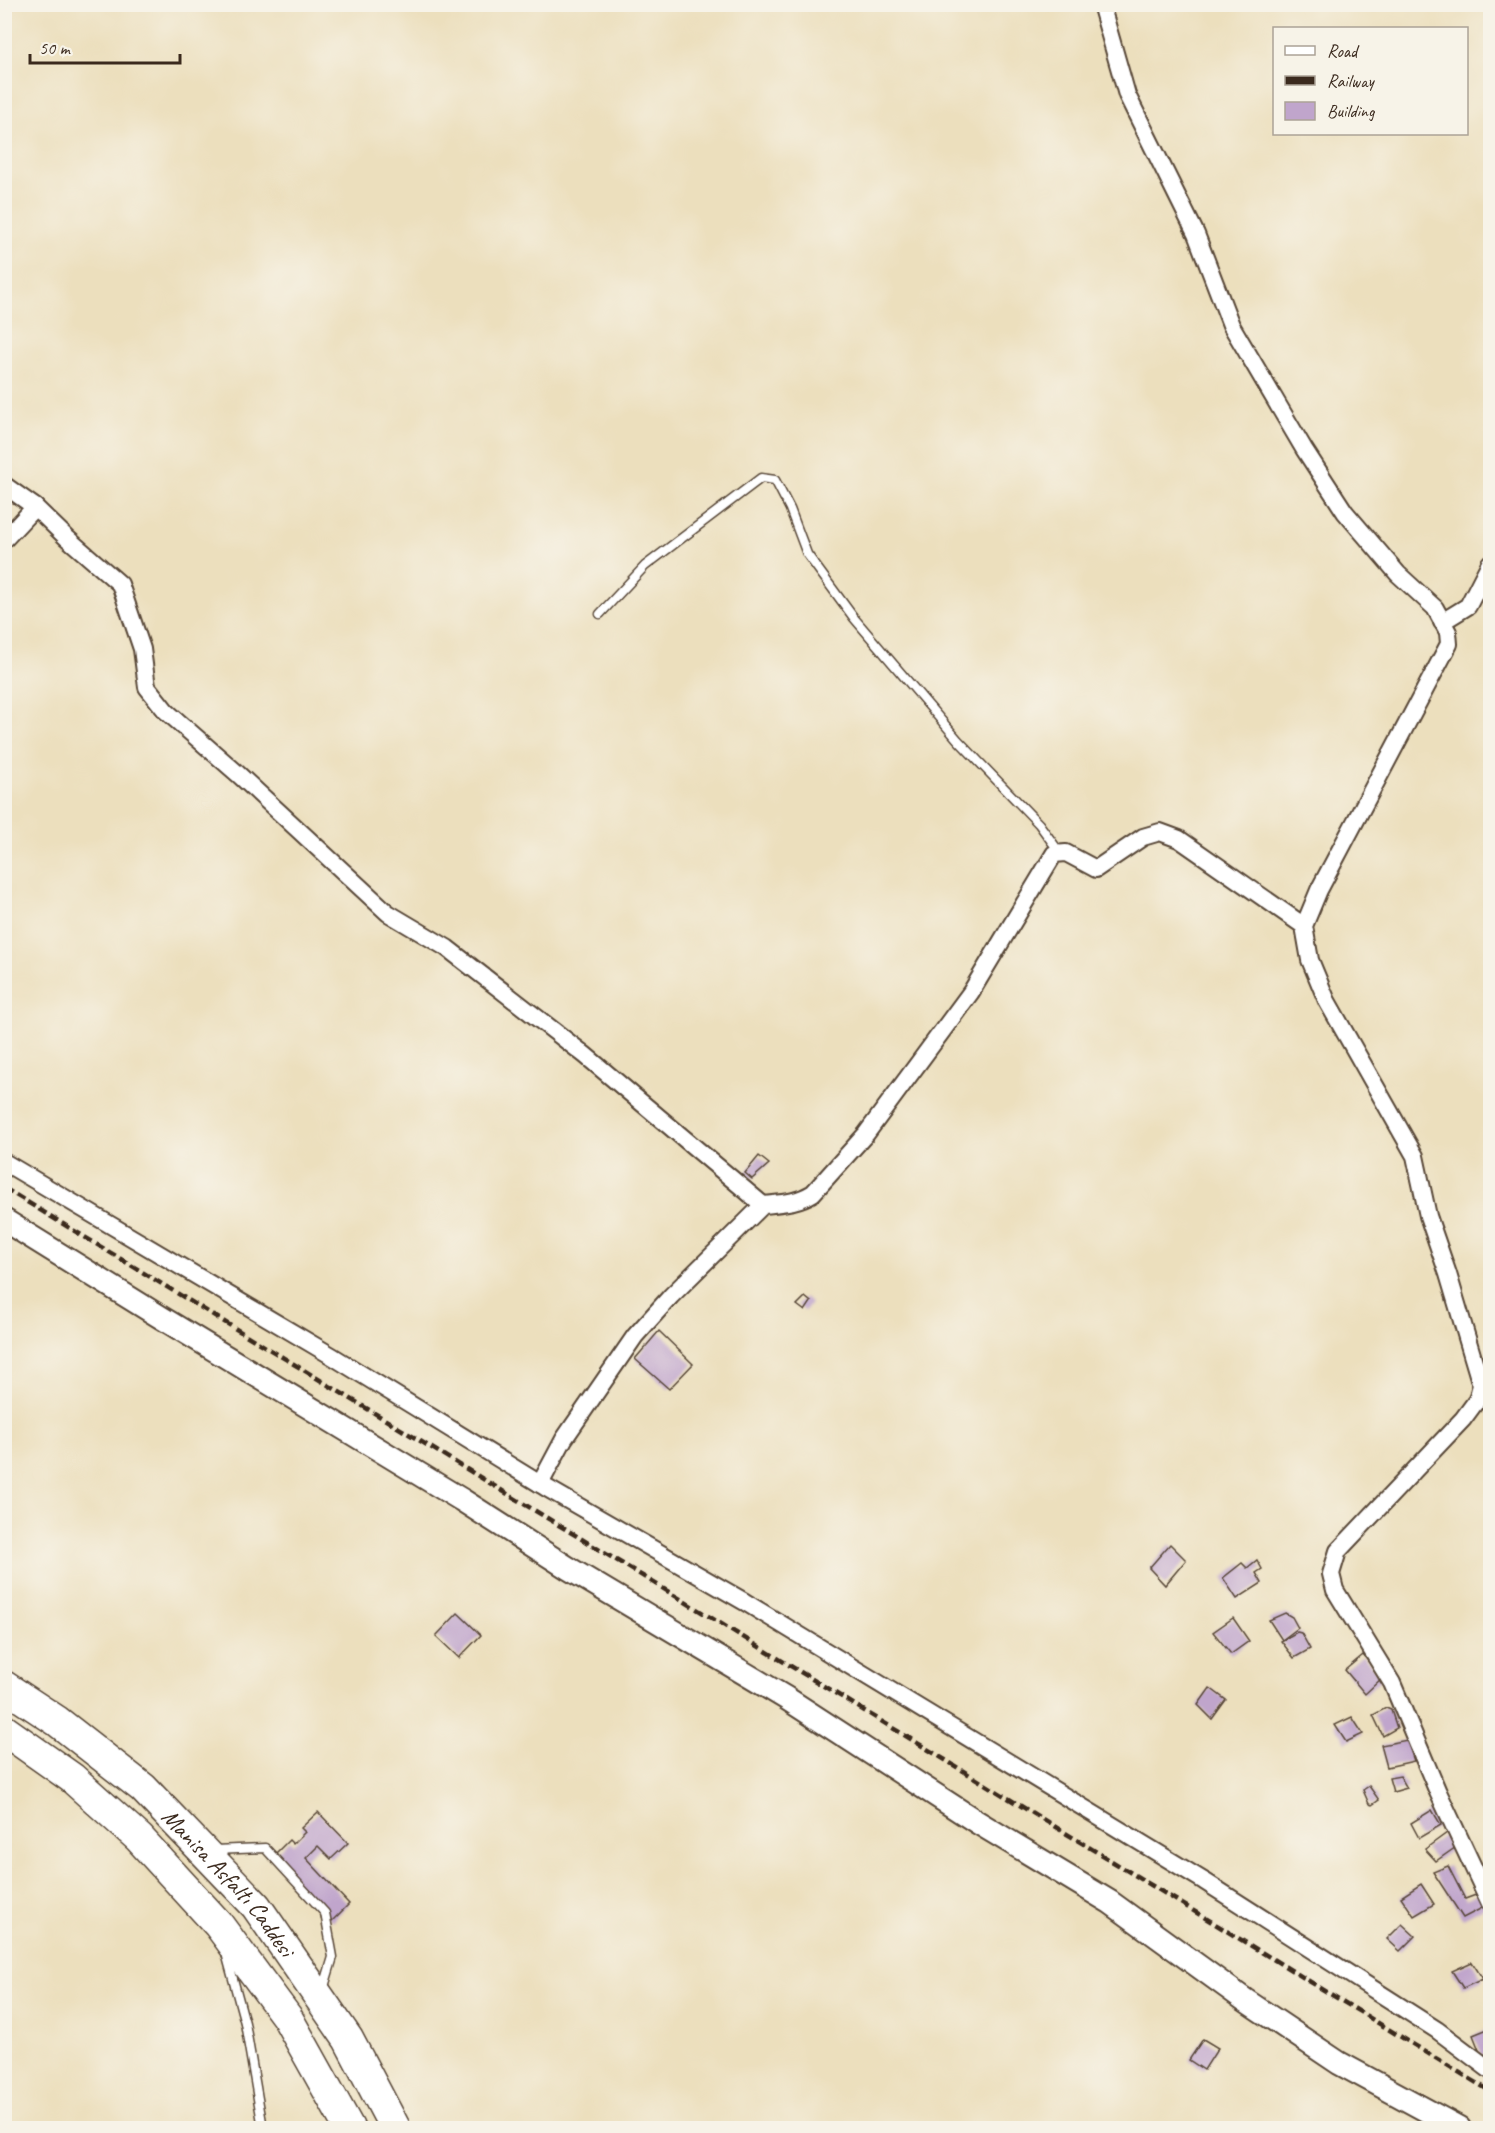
<svg xmlns="http://www.w3.org/2000/svg" width="1495" height="2133" viewBox="0 0 1495 2133" font-family="Caveat,sans-serif">
  <rect width="100%" height="100%" fill="#f7f3e8"/>
  <filter id="ink" filterUnits="userSpaceOnUse"><feTurbulence type="fractalNoise" baseFrequency=".0167" numOctaves="2"/><feDisplacementMap in="SourceGraphic" scale="12" xChannelSelector="R" yChannelSelector="G"/><feConvolveMatrix kernelMatrix="1 2 1 2 8 2 1 2 1" color-interpolation-filters="sRGB"/></filter>
  <filter id="wash" filterUnits="userSpaceOnUse"><feTurbulence type="fractalNoise" baseFrequency=".008" numOctaves="4" result="noise"/><feDisplacementMap in="SourceGraphic" scale="24" xChannelSelector="R" yChannelSelector="G"/><feGaussianBlur stdDeviation="1.35" result="paint"/><feColorMatrix in="noise" values="0 0 0 0 0 0 0 0 0 0 0 0 0 0 0 0 0 1.4 0 .05"/><feComposite in="paint" operator="in"/></filter>
  <g filter="url(#wash)">
    <rect width="100%" height="100%" fill="#ecdfbd"/>
    <g id="blocks">
      <g fill="#c0a5cc">
        <path d="M759,1156l10,8 -17,15 -7,-6z"/>
        <path d="M805,1297l6,5 -6,9 -8,-6z"/>
        <path d="M659,1331l34,33 -24,25 -34,-30z"/>
        <path d="M1170,1544l16,16 -21,25 -16,-17z"/>
        <path d="M1257,1560l5,9 -6,4 6,10 -25,16 -14,-21 19,-15 5,5z"/>
        <path d="M458,1613l23,22 -22,23 -23,-22z"/>
        <path d="M1285,1613l7,4 6,11 -16,12 -13,-20z"/>
        <path d="M1233,1618l16,23 -18,13 -18,-22z"/>
        <path d="M1297,1632l4,1 9,16 -16,9 -13,-17z"/>
        <path d="M1363,1655l19,23 -17,16 -20,-24z"/>
        <path d="M1210,1688l16,12 -14,19 -14,-14z"/>
        <path d="M1386,1708l5,2 6,18 -14,8 -10,-21z"/>
        <path d="M1352,1717l11,17 -17,8 -11,-17z"/>
        <path d="M1407,1740l7,21 -27,6 -6,-22z"/>
        <path d="M1400,1776l7,12 -14,4 -4,-14z"/>
        <path d="M1369,1786l10,14 -7,5 -3,-1 -6,-14z"/>
        <path d="M1432,1810l9,15 -22,13 -8,-15z"/>
        <path d="M318,1812l30,31 -17,16 -13,-13 -12,12 43,46 -17,17 -60,-64 17,-17 4,4 12,-12 -4,-4z"/>
        <path d="M1447,1833l12,12 -23,16 -11,-12z"/>
        <path d="M1448,1866l17,33 19,-7 6,12 -27,14 -30,-46z"/>
        <path d="M1421,1884l13,20 -20,12 -13,-19z"/>
        <path d="M1402,1924l13,12 -15,15 -13,-12z"/>
        <path d="M1472,1962l11,17 -20,9 -11,-17z"/>
        <path d="M1490,2028v26l-9,1 -8,-20z"/>
        <path d="M1203,2039l15,9 -14,22 -15,-10z"/>
      </g>
    </g>
  </g>
  <g filter="url(#ink)">
    <use href="#blocks" fill-opacity="0" stroke="#564536" stroke-width="1.5"/>
    <g fill="none" stroke-linecap="round" stroke-linejoin="round">
      <defs>
        <g id="lane">
          <path d="M600,614l45,-48 116,-88 14,2 15,29 17,45 47,64 104,122 81,84 21,29"/>
          <path d="M214,1850l51,-2 60,65 8,44 -10,33"/>
          <path d="M226,1953l19,70 18,105"/>
        </g>
        <g id="street">
          <path d="M1101,4l26,91 69,139 35,91 73,124 41,63 53,62 37,34 13,24 1,12 -130,246 -15,36 6,34 17,41 88,155 13,60 20,58 33,111 -4,15 -14,19 -125,132 -7,23 4,16 57,93 46,109 52,111"/>
          <path d="M4,485l31,22 32,31 53,46 22,65 5,38 19,24 72,63 150,139 59,35 138,107 178,150"/>
          <path d="M4,540l31,-33"/>
          <path d="M1442,622l26,-16 22,-43"/>
          <path d="M4,1162l328,194 213,131 200,115 459,279 233,149 53,40"/>
          <path d="M540,1484l24,-45 71,-103 36,-40 92,-91c18,-2 34,-2 50,-12l53,-59 105,-142 83,-138 12,-1 30,16 47,-32 17,-5 19,7 125,87"/>
        </g>
        <path id="secondary" d="M4,1220l158,98 300,182 106,68 218,130 191,124 133,80 135,98 94,63 120,65"/>
        <g id="highway">
          <path id="s1" d="M4,1686l53,35 86,67 113,118 92,133 47,89"/>
          <path d="M4,1730l68,48 67,60 79,86 69,93 62,111"/>
        </g>
      </defs>
      <use href="#lane" stroke="#564536" stroke-width="11"/>
      <use href="#street" stroke="#564536" stroke-width="20"/>
      <use href="#secondary" stroke="#564536" stroke-width="26"/>
      <use href="#highway" stroke="#564536" stroke-width="33"/>
      <use href="#lane" stroke="#fff" stroke-width="8"/>
      <use href="#street" stroke="#fff" stroke-width="16"/>
      <use href="#secondary" stroke="#fff" stroke-width="22"/>
      <use href="#highway" stroke="#fff" stroke-width="30"/>
      <path stroke="#3b2a1e" stroke-width="4.5" stroke-dasharray="9 4.5" stroke-linecap="butt" d="M4,1188l1486,903"/>
    </g>
  </g>
  <g text-anchor="middle" stroke-width="6" stroke-linejoin="round" paint-order="stroke">
    <g font-size="24" fill="#3b2a1e" stroke="#f7f3e8">
      <text dy="8" stroke="none"><textPath href="#s1" startOffset="300">Manisa Asfaltı Caddesi</textPath></text>
    </g>
  </g>
  <rect width="1495" height="2133" fill="none" stroke="#f7f3e8" stroke-width="24"/>
  <rect x="1273" y="27" width="195" height="108" fill="#f7f3e8" stroke="#aca397" stroke-width="1.5"/>
  <rect x="1285" y="46" width="30" height="9" fill="#ffffff" stroke="#aca397" stroke-width="1.5"/>
  <text x="1327" y="57" font-size="18" fill="#3b2a1e">Road</text>
  <rect x="1285" y="76" width="30" height="9" fill="#3b2a1e" stroke="#aca397" stroke-width="1.5"/>
  <text x="1327" y="87" font-size="18" fill="#3b2a1e">Railway</text>
  <rect x="1285" y="102" width="30" height="18" fill="#c0a5cc" stroke="#aca397" stroke-width="1.5"/>
  <text x="1327" y="117" font-size="18" fill="#3b2a1e">Building</text>
  <path d="M30 54v9h150v-9" fill="none" stroke="#3b2a1e" stroke-width="3"/>
  <text x="39" y="54" font-size="18" fill="#3b2a1e" stroke="#f7f3e8" stroke-width="4.5" paint-order="stroke">50 m</text>
</svg>
